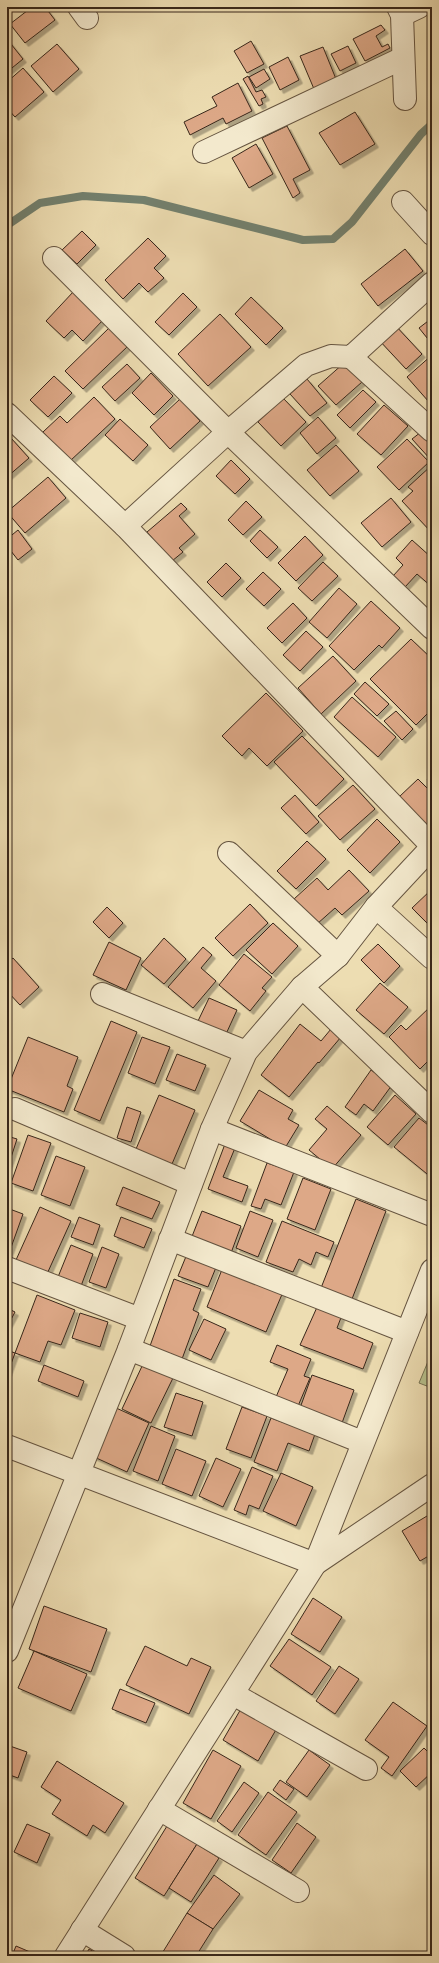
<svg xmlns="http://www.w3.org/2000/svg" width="439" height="1963" viewBox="0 0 439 1963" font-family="Vollkorn,serif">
  <defs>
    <filter id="shadow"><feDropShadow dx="3.5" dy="3.5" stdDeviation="0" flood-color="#0004"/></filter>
  </defs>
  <rect width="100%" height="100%" fill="#edddb2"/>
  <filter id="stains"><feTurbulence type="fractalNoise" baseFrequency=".005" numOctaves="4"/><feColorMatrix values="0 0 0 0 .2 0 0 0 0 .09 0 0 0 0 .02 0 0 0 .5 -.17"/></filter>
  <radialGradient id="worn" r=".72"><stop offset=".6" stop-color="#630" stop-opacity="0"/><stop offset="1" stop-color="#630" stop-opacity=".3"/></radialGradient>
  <path fill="#b7c18d" stroke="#787454" d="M432,1352v36l-13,-5z"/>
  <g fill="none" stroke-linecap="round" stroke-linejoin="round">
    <path stroke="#73816f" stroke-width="8" d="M7,228l2,-4 31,-21 43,-7 61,4 159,40 30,-1 19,-17 69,-88 11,-10"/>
  </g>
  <g fill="#dda887" stroke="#38271a" filter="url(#shadow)">
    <path d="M32,7h13l10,13 -30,23 -15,-19z"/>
    <path d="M381,25l4,5 -9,6 6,11 6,-3 2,4 -25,13 -12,-22z"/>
    <path d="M7,39l16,20 -16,13z"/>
    <path d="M251,41l13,23 -17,9 -13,-22z"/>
    <path d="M57,44l22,25 -26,23 -22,-26z"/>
    <path d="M348,46l8,17 -16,8 -9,-17z"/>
    <path d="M323,47l13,32 -22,10 -14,-33z"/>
    <path d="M288,57l11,23 -19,10 -11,-23z"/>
    <path d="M23,68l21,24 -29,25 -8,-9v-26z"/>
    <path d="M264,69l6,10 -14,9 -7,-11z"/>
    <path d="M248,76l8,16 6,-2 4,7 -5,2 2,5 -4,2 -16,-27z"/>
    <path d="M238,83l14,28 -26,13 -3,-6 -33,17 -6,-13 33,-16 -5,-9z"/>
    <path d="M355,112l20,32 -35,21 -21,-32z"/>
    <path d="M287,126l23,44 -17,9 7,14 -7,5 -31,-60z"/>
    <path d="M256,144l17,30 -24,14 -17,-30z"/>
    <path d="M82,231l14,14 -19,19 -15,-14z"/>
    <path d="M148,238l18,18 -12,12 10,10 -16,14 -9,-9 -16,16 -18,-19z"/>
    <path d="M405,249l18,22 -45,35 -17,-22z"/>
    <path d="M74,291l30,28 -21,22 -11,-11 -8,8 -18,-17z"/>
    <path d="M183,293l14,14 -28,28 -14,-13z"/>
    <path d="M251,297l32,31 -17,17 -31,-31z"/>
    <path d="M220,314l31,33 -43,39 -30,-32z"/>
    <path d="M432,318v26l-13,-16z"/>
    <path d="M394,324l28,30 -16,15 -28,-30z"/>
    <path d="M110,327l18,19 -45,43 -18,-18z"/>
    <path d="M432,355v44l-3,3 -22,-25z"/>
    <path d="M344,363l18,19 -26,23 -18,-19z"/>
    <path d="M127,364l13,14 -25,23 -13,-14z"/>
    <path d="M151,373l22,23 -19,19 -22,-22z"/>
    <path d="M54,376l18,17 -24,24 -18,-17z"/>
    <path d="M307,379l20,24 -17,13 -20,-22z"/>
    <path d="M363,390l13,12 -26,26 -13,-13z"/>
    <path d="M94,397l21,22 -45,42 -27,-29 17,-16 7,7z"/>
    <path d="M283,398l23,24 -25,24 -23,-24z"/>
    <path d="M180,399l20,22 -30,28 -20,-22z"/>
    <path d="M384,405l24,21 -27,29 -24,-21z"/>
    <path d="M318,417l18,21 -19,16 -17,-21z"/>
    <path d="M120,419l28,26 -15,16 -28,-26z"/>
    <path d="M421,432l11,13 -1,15 -19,-21z"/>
    <path d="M11,438l18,20 -22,19v-36z"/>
    <path d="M407,439l22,23 -30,28 -22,-23z"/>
    <path d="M336,445l23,26 -29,25 -23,-26z"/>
    <path d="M231,460l19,19 -15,15 -19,-18z"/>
    <path d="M432,465v68l-30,-32 11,-10 -5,-4z"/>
    <path d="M48,477l18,21 -41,35 -18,-21z"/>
    <path d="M391,498l20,24 -29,25 -21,-24z"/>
    <path d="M246,501l16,16 -19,18 -15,-15z"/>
    <path d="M181,503l6,6 -8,7 16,18 -16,14 4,4 -11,9 -25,-29z"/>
    <path d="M18,530l14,19 -14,11 -11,-14v-7z"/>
    <path d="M260,530l18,17 -11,11 -17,-17z"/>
    <path d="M305,536l18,19 -27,26 -18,-18z"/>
    <path d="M412,540l20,18v29l-15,-13 -12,13 -12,-11 10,-11 -7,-7z"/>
    <path d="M323,562l15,14 -26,25 -14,-13z"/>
    <path d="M226,563l15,15 -19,19 -15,-15z"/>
    <path d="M263,572l18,17 -17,17 -18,-17z"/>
    <path d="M339,588l18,16 -30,34 -18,-16z"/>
    <path d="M371,601l29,27 -18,20 -3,-3 -25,25 -25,-24z"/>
    <path d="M293,603l14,15 -25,25 -15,-15z"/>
    <path d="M306,631l17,16 -23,24 -17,-16z"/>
    <path d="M411,639l21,20v50l-16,16 -46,-46z"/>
    <path d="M333,656l23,25 -35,33 -23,-26z"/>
    <path d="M365,682l24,22 -12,12 -23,-22z"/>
    <path d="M266,693l37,38 -36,35 -18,-18 -7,8 -20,-20z"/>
    <path d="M352,697l44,40 -18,20 -44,-40z"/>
    <path d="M396,711l17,18 -11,11 -18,-19z"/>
    <path d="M302,736l42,43 -28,27 -42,-44z"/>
    <path d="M432,774v11l-5,-5z"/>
    <path d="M418,779l14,14v26l-6,6 -27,-28z"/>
    <path d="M353,785l22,24 -35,31 -22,-24z"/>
    <path d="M295,795l24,27 -13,12 -25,-26z"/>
    <path d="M377,819l23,23 -30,31 -23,-23z"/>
    <path d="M307,841l19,18 -30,30 -19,-18z"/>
    <path d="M349,870l20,21 -27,24 -7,-7 -18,16 -23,-25 23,-21 11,12z"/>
    <path d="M432,889v39l-20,-20z"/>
    <path d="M250,904l18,19 -35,33 -18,-18z"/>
    <path d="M107,907l16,16 -14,15 -16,-16z"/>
    <path d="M273,923l25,23 -26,28 -26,-24z"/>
    <path d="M164,938l22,21 -22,25 -23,-19z"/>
    <path d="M109,942l32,16 -15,32 -33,-15z"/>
    <path d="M378,944l22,22 -16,17 -23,-23z"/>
    <path d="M203,947l9,8 -11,13 15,13 -23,27 -25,-21z"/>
    <path d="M244,954l28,23 -10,11 4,3 -16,20 -31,-26z"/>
    <path d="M13,958l26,29 -19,18 -13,-14v-28z"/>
    <path d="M380,983l28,24 -24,27 -28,-24z"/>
    <path d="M209,998l28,12 -11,24 -28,-13z"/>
    <path d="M432,1005v52l-12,12 -31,-32 12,-12 5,5z"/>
    <path d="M111,1021l26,11 -37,89 -26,-11z"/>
    <path d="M300,1024l21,17 10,-12 10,8 -22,26 -1,-1 -29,35 -28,-22z"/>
    <path d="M28,1037l50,20 -11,29 6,3 -9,23 -57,-23z"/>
    <path d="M142,1037l28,10 -15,37 -27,-11z"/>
    <path d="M177,1054l29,11 -11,26 -29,-11z"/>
    <path d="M371,1070l21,15 -19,26 -9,-7 -8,11 -11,-8z"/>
    <path d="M259,1090l34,20 -5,9 11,6 -14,23 -45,-27z"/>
    <path d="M159,1095l36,15 -23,54 -36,-15z"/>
    <path d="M395,1095l21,19 -28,31 -21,-18z"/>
    <path d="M327,1106l34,29 -29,34 -23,-19 18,-21 -12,-10z"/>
    <path d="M127,1107l14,5 -10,30 -14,-4z"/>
    <path d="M419,1118l13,10v50l-38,-31z"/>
    <path d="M28,1135l23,8 -18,48 -22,-8z"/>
    <path d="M7,1136l10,3 -10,31z"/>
    <path d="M225,1144l10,4 -12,29 25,9 -6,16 -34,-13z"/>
    <path d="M56,1156l29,11 -15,39 -29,-11z"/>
    <path d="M267,1163l27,9 -13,33 -16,-6 -4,10 -10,-3z"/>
    <path d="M303,1178l28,11 -16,41 -28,-11z"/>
    <path d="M123,1187l37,15 -8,17 -36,-14z"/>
    <path d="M356,1199l30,12 -34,88 -31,-11z"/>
    <path d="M40,1207l31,14 -24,53 -31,-14z"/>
    <path d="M7,1208l16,6 -15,42h-1z"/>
    <path d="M202,1211l39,15 -10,27 -40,-14z"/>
    <path d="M250,1211l23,9 -15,37 -22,-9z"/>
    <path d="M79,1217l21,8 -7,20 -22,-8z"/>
    <path d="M121,1217l31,12 -8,19 -30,-12z"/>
    <path d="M282,1221l52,21 -6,15 -12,-5 -5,13 -12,-6 -6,13 -27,-10z"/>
    <path d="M71,1245l22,9 -12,32 -23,-9z"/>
    <path d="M102,1247l17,7 -13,34 -17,-6z"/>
    <path d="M187,1254l30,11 -9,22 -30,-11z"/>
    <path d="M223,1267l60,25 -17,40 -59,-25z"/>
    <path d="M174,1279l27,10 -8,21 6,3 -17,46 -32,-13z"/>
    <path d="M37,1295l38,15 -14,35 -13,-4 -8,21 -25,-9z"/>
    <path d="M318,1305l24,10 -5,13 36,15 -10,26 -63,-24z"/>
    <path d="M7,1308l8,4 -8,15z"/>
    <path d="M80,1313l28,9 -8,25 -28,-9z"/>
    <path d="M204,1319l22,10 -15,31 -22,-10z"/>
    <path d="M277,1345l34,14 -7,17 6,2 -12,28 -22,-9 12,-28 -18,-7z"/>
    <path d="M7,1350l8,3 -8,22z"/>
    <path d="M143,1364l30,14 -22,45 -29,-14z"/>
    <path d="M44,1365l40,16 -6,16 -40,-16z"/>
    <path d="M312,1375l42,15 -12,33 -42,-15z"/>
    <path d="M176,1393l27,9 -11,34 -28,-9z"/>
    <path d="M114,1407l35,16 -22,49 -35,-16z"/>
    <path d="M242,1407l25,9 -16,42 -25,-9z"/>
    <path d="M271,1418l44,16 -6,17 -21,-8 -11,28 -23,-9z"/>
    <path d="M151,1426l24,10 -17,45 -25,-10z"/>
    <path d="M176,1449l30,12 -14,35 -30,-12z"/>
    <path d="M216,1458l25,11 -18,38 -24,-11z"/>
    <path d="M252,1467l21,9 -14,33 -10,-4 -3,10 -12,-5z"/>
    <path d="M281,1473l32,14 -17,39 -33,-15z"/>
    <path d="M432,1513v41l-12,7 -18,-30z"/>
    <path d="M313,1598l29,19 -22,35 -29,-18z"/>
    <path d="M44,1606l63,23 -16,43 -62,-23z"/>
    <path d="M289,1639l42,28 -19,28 -42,-29z"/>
    <path d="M145,1646l42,20 4,-8 20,9 -22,47 -63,-29z"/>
    <path d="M34,1651l53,23 -16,37 -53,-23z"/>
    <path d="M339,1666l20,13 -24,35 -19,-13z"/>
    <path d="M120,1689l35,14 -9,20 -34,-14z"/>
    <path d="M393,1702l34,24 -35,50 -11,-8 8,-11 -24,-17z"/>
    <path d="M242,1707l35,21 -19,33 -35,-21z"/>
    <path d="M7,1745l20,7 -9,26 -11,-4z"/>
    <path d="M424,1748l8,8v16l-16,15 -16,-16z"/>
    <path d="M213,1750l28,16 -30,53 -28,-16z"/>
    <path d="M309,1750l21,15 -23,32 -21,-15z"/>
    <path d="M57,1761l67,42 -19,30 -12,-8 -6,11 -35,-22 9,-14 -20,-13z"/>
    <path d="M280,1780l14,9 -8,11 -13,-10z"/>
    <path d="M244,1782l15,11 -27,39 -15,-11z"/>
    <path d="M268,1792l29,20 -31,43 -28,-20z"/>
    <path d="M297,1823l19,14 -25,36 -19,-13z"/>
    <path d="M27,1824l23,10 -13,29 -23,-11z"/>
    <path d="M167,1826l30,18 -33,52 -29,-18z"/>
    <path d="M197,1844l22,14 -28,44 -22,-14z"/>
    <path d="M214,1875l26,19 -27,35 -26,-16z"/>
    <path d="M187,1913l26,16 -17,27h-33l-2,-1z"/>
    <path d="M16,1946l14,6 -2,4h-16z"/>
    <path d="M89,1949l12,7h-16z"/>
  </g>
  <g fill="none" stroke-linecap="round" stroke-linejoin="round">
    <defs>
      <g id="street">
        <path d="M79,7l8,11"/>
        <path d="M398,7l4,8 3,84"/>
        <path d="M402,15l17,-8"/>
        <path d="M204,152l199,-94"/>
        <path d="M403,202l29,32"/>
        <path d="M54,258l174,174 204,196"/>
        <path d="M351,357l81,74"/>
        <path d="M7,414l118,112 307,320"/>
        <path d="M125,526l103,-94 78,-67 25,-9 20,1 81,-74"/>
        <path d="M229,853l109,103"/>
        <path d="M376,907l56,51"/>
        <path d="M302,987l130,125"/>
        <path d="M102,994l144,58"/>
        <path d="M15,1109l176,75"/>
        <path d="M212,1129l220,86"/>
        <path d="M170,1239l237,93"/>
        <path d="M7,1268l133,51"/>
        <path d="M129,1349l233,93"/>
        <path d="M7,1446l308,118 117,-79"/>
        <path d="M7,1651l122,-302 83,-220 34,-77 56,-65 36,-31 38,-49 56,-60"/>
        <path d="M233,1694l133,75"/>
        <path d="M159,1809l139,82"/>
        <path d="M82,1930l42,26"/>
        <path d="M66,1956l249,-392 117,-294"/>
      </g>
    </defs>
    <use href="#street" stroke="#655440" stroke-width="24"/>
    <use href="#street" stroke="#f3e9cd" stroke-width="22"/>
  </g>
  <rect width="439" height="1963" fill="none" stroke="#edddb2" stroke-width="24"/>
  <rect x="8" y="8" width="423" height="1947" fill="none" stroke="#38271a" stroke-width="2"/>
  <rect x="12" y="12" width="415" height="1939" fill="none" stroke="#38271a"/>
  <rect width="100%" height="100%" filter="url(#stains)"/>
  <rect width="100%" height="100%" fill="url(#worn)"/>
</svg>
